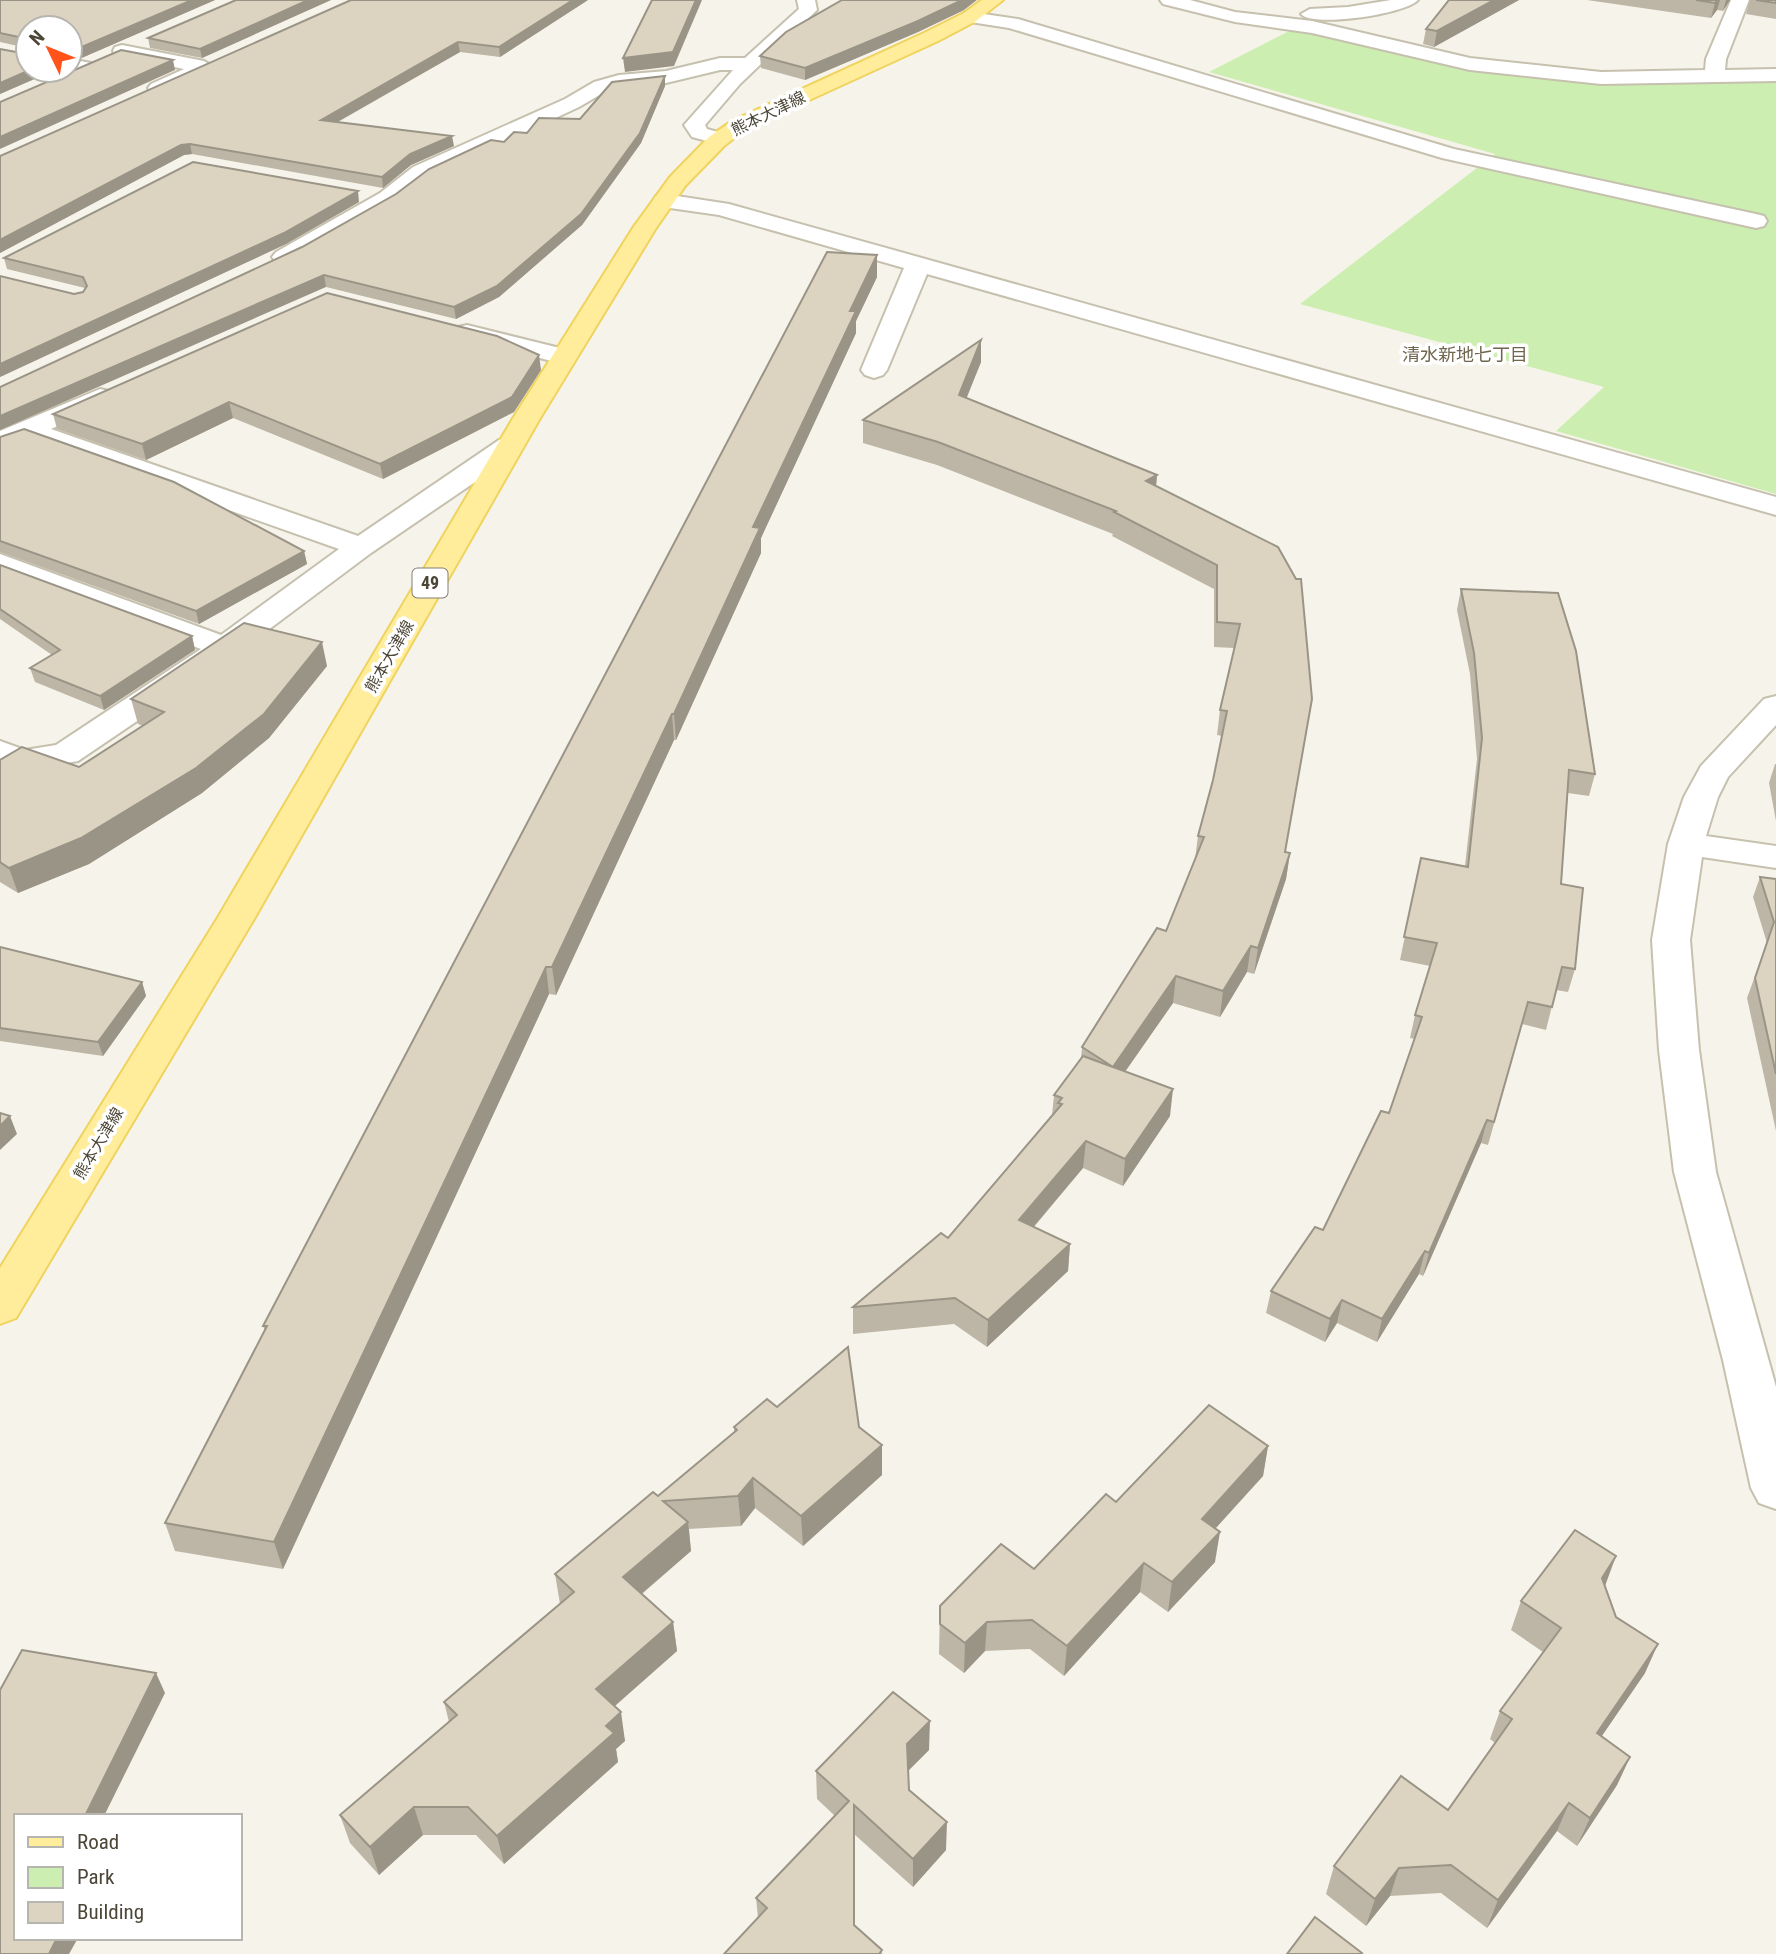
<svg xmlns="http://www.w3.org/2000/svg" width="1776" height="1954" viewBox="0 0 1776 1954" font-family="'Roboto Condensed','Noto Sans JP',sans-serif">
  <rect width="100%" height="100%" fill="#f6f4ea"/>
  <path fill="#cceeb0" d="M1295,28l306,54 175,-2v414l-220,-63 48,-44 -304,-83 195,-150 -286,-82z"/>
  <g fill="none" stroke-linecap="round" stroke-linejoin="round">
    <defs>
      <g id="minor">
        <path d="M797,0h18l2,10 -77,74 -35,41 2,4 18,5 3,4 -3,4 -7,2 -26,-7 -8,-12 49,-55h-13l-54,13 -58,7 -29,17 -150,70 -33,26 -104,59h-16l-4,-5 4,-5 104,-59 33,-26 152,-68 29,-17 25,-7 47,-4 54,-13h25l54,-49z"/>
        <path d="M1160,0h30l45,12 77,9 158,37 131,14 104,-2 1,-11 25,-59h18l-23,59 -1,11 51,-1v12l-175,3 -131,-14 -158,-37 -77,-11 -72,-18z"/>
        <path d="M1391,0h27c-12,14 -105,28 -117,14l9,-5 38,-2z"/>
        <path d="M970,12l48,7 436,130 302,65 8,2 3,5 -3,5 -8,2 -314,-70 -433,-130 -45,-7 -3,-4 3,-4z"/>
        <path d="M122,45l82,16 10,6 -3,4 -53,23 -7,-2 -3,-4 3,-4 33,-15 -69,-14 -2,-4 2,-4z"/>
        <path d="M70,59l21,4 3,4 -10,6 -17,-3h3z"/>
        <path d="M664,194l65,10 1047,293v18l-849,-241 -40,96 -4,5 -9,3 -9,-3 -4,-5 43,-102 -185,-53 -63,-9 -3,-5 3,-5z"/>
        <path d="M467,325l105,26 4,5 -4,5 -9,3 -105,-27 -3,-5 3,-5z"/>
        <path d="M100,389l9,2 4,6 -4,6 -58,26 307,107 141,-96 10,-2 10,2 4,6 -4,6 -148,101 -135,101 -158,107 -57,10 -21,-7v-23l25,9 31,-5 145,-96 -128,-46 -73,-29v-20l221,81 118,-86 -311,-110 -28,10v-18z"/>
        <path d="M1776,696v29l-48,52 -10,20 -12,39 70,10v22l-74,-11 -12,83 9,110 17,122 60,215v122l-17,-6 -8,-15 -28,-128 -49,-188 -15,-122 -7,-110 16,-96 16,-47 17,-31 63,-67z"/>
      </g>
      <path id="major" d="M982,0h21l-27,21 -38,20 -192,88 -22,17 -39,40 -29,42 -117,192 -285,499 -238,399 -16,6v-56l217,-349 295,-499 121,-192 37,-51 39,-40 23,-16 192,-88 40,-20z"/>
    </defs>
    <use href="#minor" stroke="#c6c0ae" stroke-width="4"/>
    <use href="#major" stroke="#f0d35f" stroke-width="4"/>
    <use href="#minor" fill="#fff" fill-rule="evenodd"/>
    <use href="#major" fill="#ffed9b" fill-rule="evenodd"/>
  </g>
  <g fill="#bdb6a6">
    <path d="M0,0h215l-145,63v-35h-42l27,42 -55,24v-45l27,5v-6l-27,-6z"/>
    <path d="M236,0h95l-129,58 -52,-10 -2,-10z"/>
    <path d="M588,0l-88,57 -40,-5 -122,70 116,24 -43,19 -28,23 -191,-34 -8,1 -184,98v-97z"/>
    <path d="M1449,0h70l-85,47 -11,-3 3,-15z"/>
    <path d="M1587,0h143l-7,11 -6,-1 -6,8z"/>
    <path d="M1750,0h26v19l-30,-5z"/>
    <path d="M964,10l-46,22 -113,48 -44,-12 -1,-12z"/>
    <path d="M665,76v10l-24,57 -59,82 -83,72 -43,22 -130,-32 -24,-40 202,-105 23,-9 53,-14z"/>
    <path d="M359,202l-73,42 -286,133v-101l74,18 9,-2 2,-4 -78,-19 -3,-11z"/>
    <path d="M877,255v22l-21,44v12l-95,205v15l-85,187h-2l-118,255 -7,-1 -266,575 -108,-18 -10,-28 100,-192 -2,-5z"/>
    <path d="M981,362l-15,36 191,77 -1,11 122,61 7,305 5,1 -4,26 -32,95 -7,-2 -27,45 -47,-14 -48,69 45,44 -47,70 -40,-18 -49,59 36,17 -2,27 -81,76 -33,-23 -101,10v-27l95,-69 104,-123 2,-20 27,-36 1,-12 84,-116 29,-72 3,-23 15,-56 9,-44 -5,-1 3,-25 14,-62 -20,-1v-58l-102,-53 1,-2 -176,-69 -74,-22v-23z"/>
    <path d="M541,370l-27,42 -131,67 -150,-61 -87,42 -89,-31 -4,-15z"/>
    <path d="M0,437l304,114 3,13 -108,60 -199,-72z"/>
    <path d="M0,565l192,71 3,14 -91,60 -69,-28 -5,-14 22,-13 -52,-36z"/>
    <path d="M1461,589l134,185 -6,22 -21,-3 -7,91 14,85 -7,23 -12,-2 -10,40 -24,-6 -34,121 -7,-2 -58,133 -4,-2 -42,68 -40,-19 -12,19 -59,-29 5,-22 52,-61 66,-117 26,-74 -5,-1 5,-23 15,-49 -30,-6 21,-102 44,8 12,-107 -7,-85 -13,-64z"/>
    <path d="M327,666l-58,72 -67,55 -113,71 -71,29 -18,-11v-122l79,7 64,-41 -5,-2 -7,-25z"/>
    <path d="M1775,764h1v57l-7,-38z"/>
    <path d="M1760,877l16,2v252l-29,-133 20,-55 -14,-46z"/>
    <path d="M0,947l142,35 4,14 -43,60 -103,-15z"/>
    <path d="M777,1407l82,20 23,18v30l-79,71 -48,-38 -14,18 -52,3 2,22 -49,43 31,28 4,29 -62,55 10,35 -9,8 2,13 -114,102 -28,-29h-53l-44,40 -29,-32 -10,-28 109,-93 -5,-20 116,-98 -5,-30 103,-78 76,-64v-5z"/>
    <path d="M1268,1446l-5,30 -48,52v34l-47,50 -28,-20 -76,84 -34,-27 -45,2 -21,22 -25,-19 1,-48 94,-37 82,-67z"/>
    <path d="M1605,1586l11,31 29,56 -44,64 29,20 -13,28 -40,61 -20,-15 -70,97 -46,-35 -51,3 -24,30 -40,-32 8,-28 114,-56 47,-67 -5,-4 10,-28 43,-59 -32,-22 10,-29z"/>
    <path d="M929,1750l-21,21 1,19 37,60 -33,37 -59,-53 1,92 27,24v4h-158l34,-36 -2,-20 79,-82 -18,-17 -1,-28z"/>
  </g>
  <g fill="#9a9487">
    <path d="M192,0h23l-145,63v-11z"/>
    <path d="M308,0h23l-129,58 -2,-9z"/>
    <path d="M573,0h15l-88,57 -1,-10z"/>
    <path d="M696,0h6l-28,66 -49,6 -2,-14z"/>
    <path d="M962,0h15l-13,10 -46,22 -113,48v-12z"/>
    <path d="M1494,0h25l-85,47 3,-16z"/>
    <path d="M1717,0h3l-3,10 -6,8 4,-15z"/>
    <path d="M1726,0h4l-7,11z"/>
    <path d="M458,42l2,10 -137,78 -2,-10z"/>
    <path d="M173,60l2,10 -175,79v-12z"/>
    <path d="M30,70h25l-55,24v-11z"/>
    <path d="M665,76v10l-24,57 -59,82 -83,72 -43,22 -2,-12z"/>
    <path d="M452,136l2,10 -43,19 -28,23 -1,-11 28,-23z"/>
    <path d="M190,144l2,10 -8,1 -184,98v-13l181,-95z"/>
    <path d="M358,191l1,11 -73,42 -286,133v-13z"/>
    <path d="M877,255v22l-21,44v12l-95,205v15l-85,187 -2,-26 79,-187 97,-216z"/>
    <path d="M324,275l2,12 -326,143v-14z"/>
    <path d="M981,340v22l-22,55v-22z"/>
    <path d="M539,355l2,15 -27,42 -131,67 -3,-15z"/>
    <path d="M229,402l4,16 -87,42 -4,-16z"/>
    <path d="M1157,475l-2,23 -9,-17z"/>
    <path d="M304,551l3,13 -108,60 -3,-13z"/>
    <path d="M192,636l3,14 -91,60 -4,-14z"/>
    <path d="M322,642l5,24 -58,72 -67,55 -113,71 -71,29 -9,-25z"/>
    <path d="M672,714l2,26 -118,255 -4,-28z"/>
    <path d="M1290,853l-4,26 -32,95 4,-26z"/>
    <path d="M1251,946l-4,26 -27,45 3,-26z"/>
    <path d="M546,967l3,27 -266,575 -9,-27z"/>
    <path d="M1176,976l-3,27 -63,90 3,-26z"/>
    <path d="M142,982l4,14 -43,60 -5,-14z"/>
    <path d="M1173,1089l-3,27 -47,70 2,-27z"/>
    <path d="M10,1116l7,18 -17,16v-24z"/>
    <path d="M1487,1120l-6,23 -58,133 6,-23z"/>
    <path d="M1086,1141l-3,27 -66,78 2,-26z"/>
    <path d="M1070,1244l-2,27 -81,76 1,-27z"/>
    <path d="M1425,1251l-6,23 -42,68 5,-23z"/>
    <path d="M1342,1300l-5,23 -12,19 5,-23z"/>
    <path d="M882,1445v30l-79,71 -2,-30z"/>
    <path d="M1268,1446l-5,30 -66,73 5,-30z"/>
    <path d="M753,1478l2,30 -14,18 -3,-30z"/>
    <path d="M688,1522l3,29 -64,55 -4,-29z"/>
    <path d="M1220,1532l-5,30 -47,50 4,-30z"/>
    <path d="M1616,1556l-11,30 -3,-8z"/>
    <path d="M1144,1563l-4,29 -76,84 3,-30z"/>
    <path d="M673,1622l4,29 -76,67 -5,-29z"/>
    <path d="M987,1622l-2,29 -21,22 1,-30z"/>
    <path d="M1658,1644l-13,29 -61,89 13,-29z"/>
    <path d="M156,1673l9,20 -61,123h-19z"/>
    <path d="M621,1712l4,29 -9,8 2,13 -114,102 -7,-28 109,-110z"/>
    <path d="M930,1721l-1,29 -23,23 1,-29z"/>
    <path d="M1630,1757l-13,28 -40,61 13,-28z"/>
    <path d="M1569,1803l-12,28 -70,97 11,-28z"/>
    <path d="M414,1807l9,28 -44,40 -9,-28z"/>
    <path d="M947,1822l-1,28 -33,37v-28z"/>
    <path d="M1399,1868l-9,28 -24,30 9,-27z"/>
    <path d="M57,1938h21l-9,16h-20z"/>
  </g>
  <g fill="#dcd4c1" stroke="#9a9487" stroke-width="2">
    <path d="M0,0h192l-122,52v-24h-42v42h2l-30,13v-34l27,5 1,-15 -28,-6z"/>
    <path d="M236,0h72l-108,49 -52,-11z"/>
    <path d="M351,0h222l-74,47 -41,-5 -137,78 131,16 -42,18 -28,23 -192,-33 -9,1 -181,95v-84z"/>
    <path d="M652,0h44l-23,52 -50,6z"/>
    <path d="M842,0h120l-44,21 -113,47 -45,-12 26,-24z"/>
    <path d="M1449,0h45l-57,31 -11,-2z"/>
    <path d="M1696,0h21l-2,3z"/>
    <path d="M1756,0h20v3z"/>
    <path d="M121,50l52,10 -173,77v-35z"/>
    <path d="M665,76l-25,57 -59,81 -84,72 -43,21 -130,-32 -324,141v-29l302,-140 94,-53 33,-25 62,-29 13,2 10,-10 13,1 12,-15 41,1 32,-37z"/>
    <path d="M193,162l165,29 -74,42 -284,131v-88l74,18 9,-2 4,-6 -4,-9 -79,-19z"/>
    <path d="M827,252l50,3 -27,56h6l-103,216 7,1 -86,186h-2l-120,253h-6l-272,575 -109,-19 102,-197h-4z"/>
    <path d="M327,293l170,43 42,19 -27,42 -132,67 -151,-62 -87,42 -89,-30z"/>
    <path d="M981,340l-22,55 198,80 -11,6 132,66 18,32h5l11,120 -27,153 5,1 -32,95 -7,-2 -28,45 -47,-15 -63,91 60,22 -48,70 -39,-18 -67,79 51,24 -82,76 -33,-22 -102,9 88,-74 7,5 114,-134 -4,-1 4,-5 -8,-3 29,-39 30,11 -31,-20 75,-119 9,3 38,-94 -6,-1 15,-56 14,-69 -7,-1 20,-86 -23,-2v-57l-103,-53 2,-1 -178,-69 -75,-22z"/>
    <path d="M24,429l150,53 130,69 -108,60 -196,-70v-104z"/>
    <path d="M0,565l192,71 -92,60 -70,-28 30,-18 -60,-41z"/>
    <path d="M1461,589l97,4 18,58 19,123 -26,-4 -8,114 22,4 -8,81 -13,-2 -10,40 -24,-5 -34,120 -7,-2 -58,133 -4,-2 -43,68 -40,-19 -12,19 -59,-28 44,-64 8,3 58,-119 8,2 33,-96 -7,-2 22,-72 -33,-6 17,-79 47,9 14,-129 -8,-85z"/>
    <path d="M244,623l78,19 -58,72 -68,54 -115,70 -72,30 -9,-6v-102l22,-13 57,20 85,-55 -33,-13z"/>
    <path d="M1760,877l16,2v195l-21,-96 19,-56z"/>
    <path d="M0,947l142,35 -44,60 -98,-14z"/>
    <path d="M0,1113l10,3 -10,10z"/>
    <path d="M848,1347l11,80 23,18 -81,71 -48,-38 -15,18 -75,5 25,21 -65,55 50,45 -77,67 25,23 -15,14 8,7 -117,103 -29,-29h-54l-44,40 -30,-32 117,-100 -13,-13 130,-110 -19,-18 98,-82 5,4 79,-66 -3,-3 33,-28 10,8z"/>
    <path d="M1209,1405l59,41 -66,73 18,13 -48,50 -28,-19 -77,83 -35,-26 -45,2 -22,21 -25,-19v-18l61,-62 33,25 72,-75 10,8z"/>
    <path d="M1575,1530l41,26 -14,22 14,39 42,27 -61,89 33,24 -40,61 -21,-15 -71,97 -47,-35 -52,3 -24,31 -41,-33 67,-90 47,34 64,-91 -12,-8 61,-83 -40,-27z"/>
    <path d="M22,1650l134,23 -71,143h-69v122h41l-8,16h-49v-264z"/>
    <path d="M893,1692l37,29 -23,23 2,46 38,32 -34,37 -59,-54v120l28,25 -3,4h-155l43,-46 -11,-10 93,-97 -33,-30z"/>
    <path d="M1315,1917l47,36 -1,1h-74z"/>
  </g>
  <g text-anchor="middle" stroke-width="7" stroke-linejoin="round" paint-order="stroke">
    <g font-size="16" fill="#4c4637" stroke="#fff">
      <text transform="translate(768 113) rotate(-26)" y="6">熊本大津線</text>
      <text transform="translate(389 656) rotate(-60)" y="6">熊本大津線</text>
      <text transform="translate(98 1143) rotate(-59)" y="6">熊本大津線</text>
    </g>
    <g font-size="18" fill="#70654d" stroke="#fff">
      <text x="1465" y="361">清水新地七丁目</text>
    </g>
    <rect fill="#fff" stroke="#827e73" stroke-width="2" x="412.5" y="568.5" width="35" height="29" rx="5"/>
    <g font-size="18" font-weight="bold" fill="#4c4637">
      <text x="430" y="589">49</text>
    </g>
  </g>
  <rect x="14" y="1814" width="228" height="126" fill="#ffffff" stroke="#b7b5af" stroke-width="2"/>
  <rect x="28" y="1837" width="35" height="10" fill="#ffed9b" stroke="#b7b5af" stroke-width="2"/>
  <text x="77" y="1849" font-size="21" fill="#4c4637">Road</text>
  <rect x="28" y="1867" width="35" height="21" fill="#cceeb0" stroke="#b7b5af" stroke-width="2"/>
  <text x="77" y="1884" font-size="21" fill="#4c4637">Park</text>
  <rect x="28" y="1902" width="35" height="21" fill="#dcd4c1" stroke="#b7b5af" stroke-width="2"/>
  <text x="77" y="1919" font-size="21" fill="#4c4637">Building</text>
  <g transform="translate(49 49) rotate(313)"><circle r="33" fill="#ffffff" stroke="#b7b5af" stroke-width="2"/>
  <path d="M0-5L12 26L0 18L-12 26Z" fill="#ff5319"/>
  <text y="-10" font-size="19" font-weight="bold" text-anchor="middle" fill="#4c4637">N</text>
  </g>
</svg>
